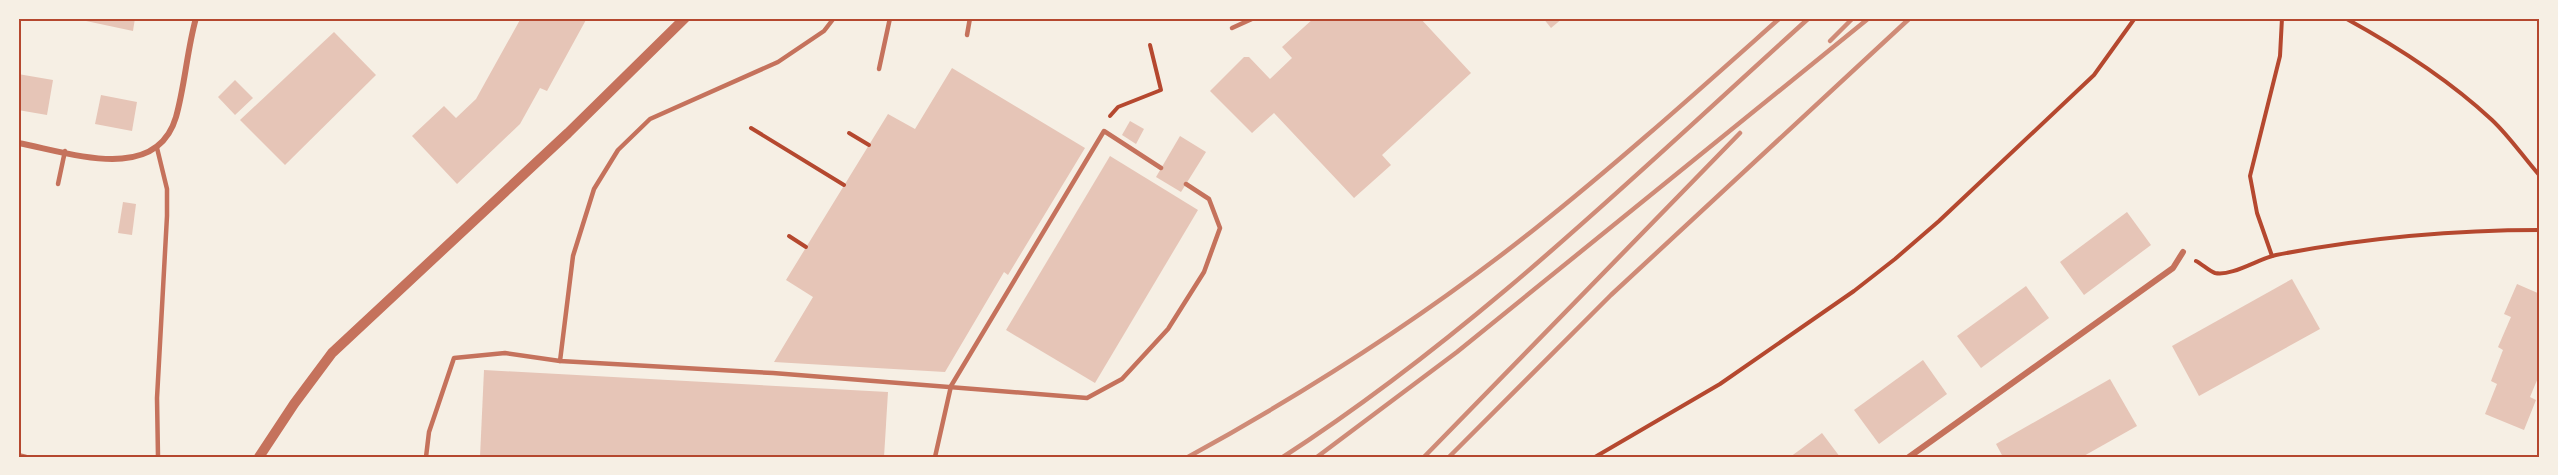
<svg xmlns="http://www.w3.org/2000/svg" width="2558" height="475" viewBox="0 0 2558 475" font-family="'IBM Plex Sans',sans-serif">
  <rect width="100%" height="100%" fill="#f6efe4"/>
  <g fill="#e6c5b7">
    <path d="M72,18h63l-2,13z"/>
    <path d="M521,18h66l-40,73 -7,-3 -20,36 -63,60 -45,-48 32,-30 12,12 20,-19z"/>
    <path d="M1314,18h106l51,55 -89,82 9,10 -37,33 -80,-85 -22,20 -42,-42 34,-34h5l21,22 22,-21 -10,-11z"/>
    <path d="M1543,18h20l-12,10z"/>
    <path d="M334,32l42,43 -91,90 -45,-45z"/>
    <path d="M952,68l133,80 -77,127 -4,-3 -59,100 -171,-10 39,-65 -27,-17 102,-166 27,15z"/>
    <path d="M18,74l35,6 -6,35 -29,-5z"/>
    <path d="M235,80l18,18 -18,17 -17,-18z"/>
    <path d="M101,95l36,7 -5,29 -37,-7z"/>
    <path d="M1130,121l14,8 -8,15 -14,-9z"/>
    <path d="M1180,136l26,16 -25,40 -25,-15z"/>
    <path d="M1110,156l88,54 -103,173 -89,-53z"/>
    <path d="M123,202l13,2 -4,31 -14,-2z"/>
    <path d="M2127,212l24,33 -67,50 -24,-33z"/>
    <path d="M2292,279l28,50 -121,67 -27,-50z"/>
    <path d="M2517,284l23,10v61l-3,8 3,2v8l-10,24 6,3 -12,30 -39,-16 12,-30 -6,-3 12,-31 -5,-3 13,-30 -7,-3z"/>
    <path d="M2026,286l23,32 -68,50 -24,-32z"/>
    <path d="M1923,360l24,34 -68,50 -25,-34z"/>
    <path d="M484,370l404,22 -4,65h-404z"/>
    <path d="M2110,379l27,47 -55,31h-79l-7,-13z"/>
    <path d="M1822,433l18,24h-50l11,-8z"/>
  </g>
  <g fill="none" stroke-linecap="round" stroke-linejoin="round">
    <g stroke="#b5482f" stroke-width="4">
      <path d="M2345,18c53,29 103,61 147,102 18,17 32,38 48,56"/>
      <path d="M1110,116l8,-9 43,-17 -11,-45"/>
      <path d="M751,128l93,57"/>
      <path d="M849,133l20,12"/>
      <path d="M789,236l17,11"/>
      <path d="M2272,256l-15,-43 -7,-37 30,-120 2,-38"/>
      <path d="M2196,261c6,3 13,10 19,12 16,4 45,-15 61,-18 88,-17 175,-25 264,-25"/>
      <path d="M1595,457l125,-73 134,-93 41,-32 44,-38 155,-146 41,-57"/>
    </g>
    <g stroke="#c5725c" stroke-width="4.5">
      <path d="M834,18l-10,13 -46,31 -128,57 -32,31 -24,39 -21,67 -13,105 213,12 314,25 35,-19 46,-50 36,-57 16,-44 -11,-29 -23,-15"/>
      <path d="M1232,28l22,-10"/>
      <path d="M967,35l3,-17"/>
      <path d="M879,69l11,-51"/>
      <path d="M157,148l10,41v27l-10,182 1,59"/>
      <path d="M58,184l7,-33"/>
      <path d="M18,455l8,2"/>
      <path d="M426,457l3,-25 25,-74 51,-5 55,8"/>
      <path d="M935,457l16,-71 153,-255 57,37"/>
    </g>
    <g stroke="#c5725c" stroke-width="6">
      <path d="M18,143c50,9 138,42 158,-26 9,-32 11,-67 20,-99"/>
      <path d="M1909,457l264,-189 10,-16"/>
    </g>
    <path stroke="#c5725c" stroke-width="10" d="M259,457l35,-53 38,-51 236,-220 117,-115"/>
    <g stroke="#cf8b77" stroke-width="4.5">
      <path d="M1830,41l23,-23"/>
      <path d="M1188,457c122,-67 240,-143 348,-229 84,-67 164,-139 244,-210"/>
      <path d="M1283,457c192,-124 357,-287 526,-439"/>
      <path d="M1317,457l140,-105 412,-334"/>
      <path d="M1424,457l316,-324"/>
      <path d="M1449,457l162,-162 299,-277"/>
    </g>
  </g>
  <rect width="2558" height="475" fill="none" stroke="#f6efe4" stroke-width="39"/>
  <rect x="20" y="20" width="2518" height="436" fill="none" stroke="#b5482f" stroke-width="2"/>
</svg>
